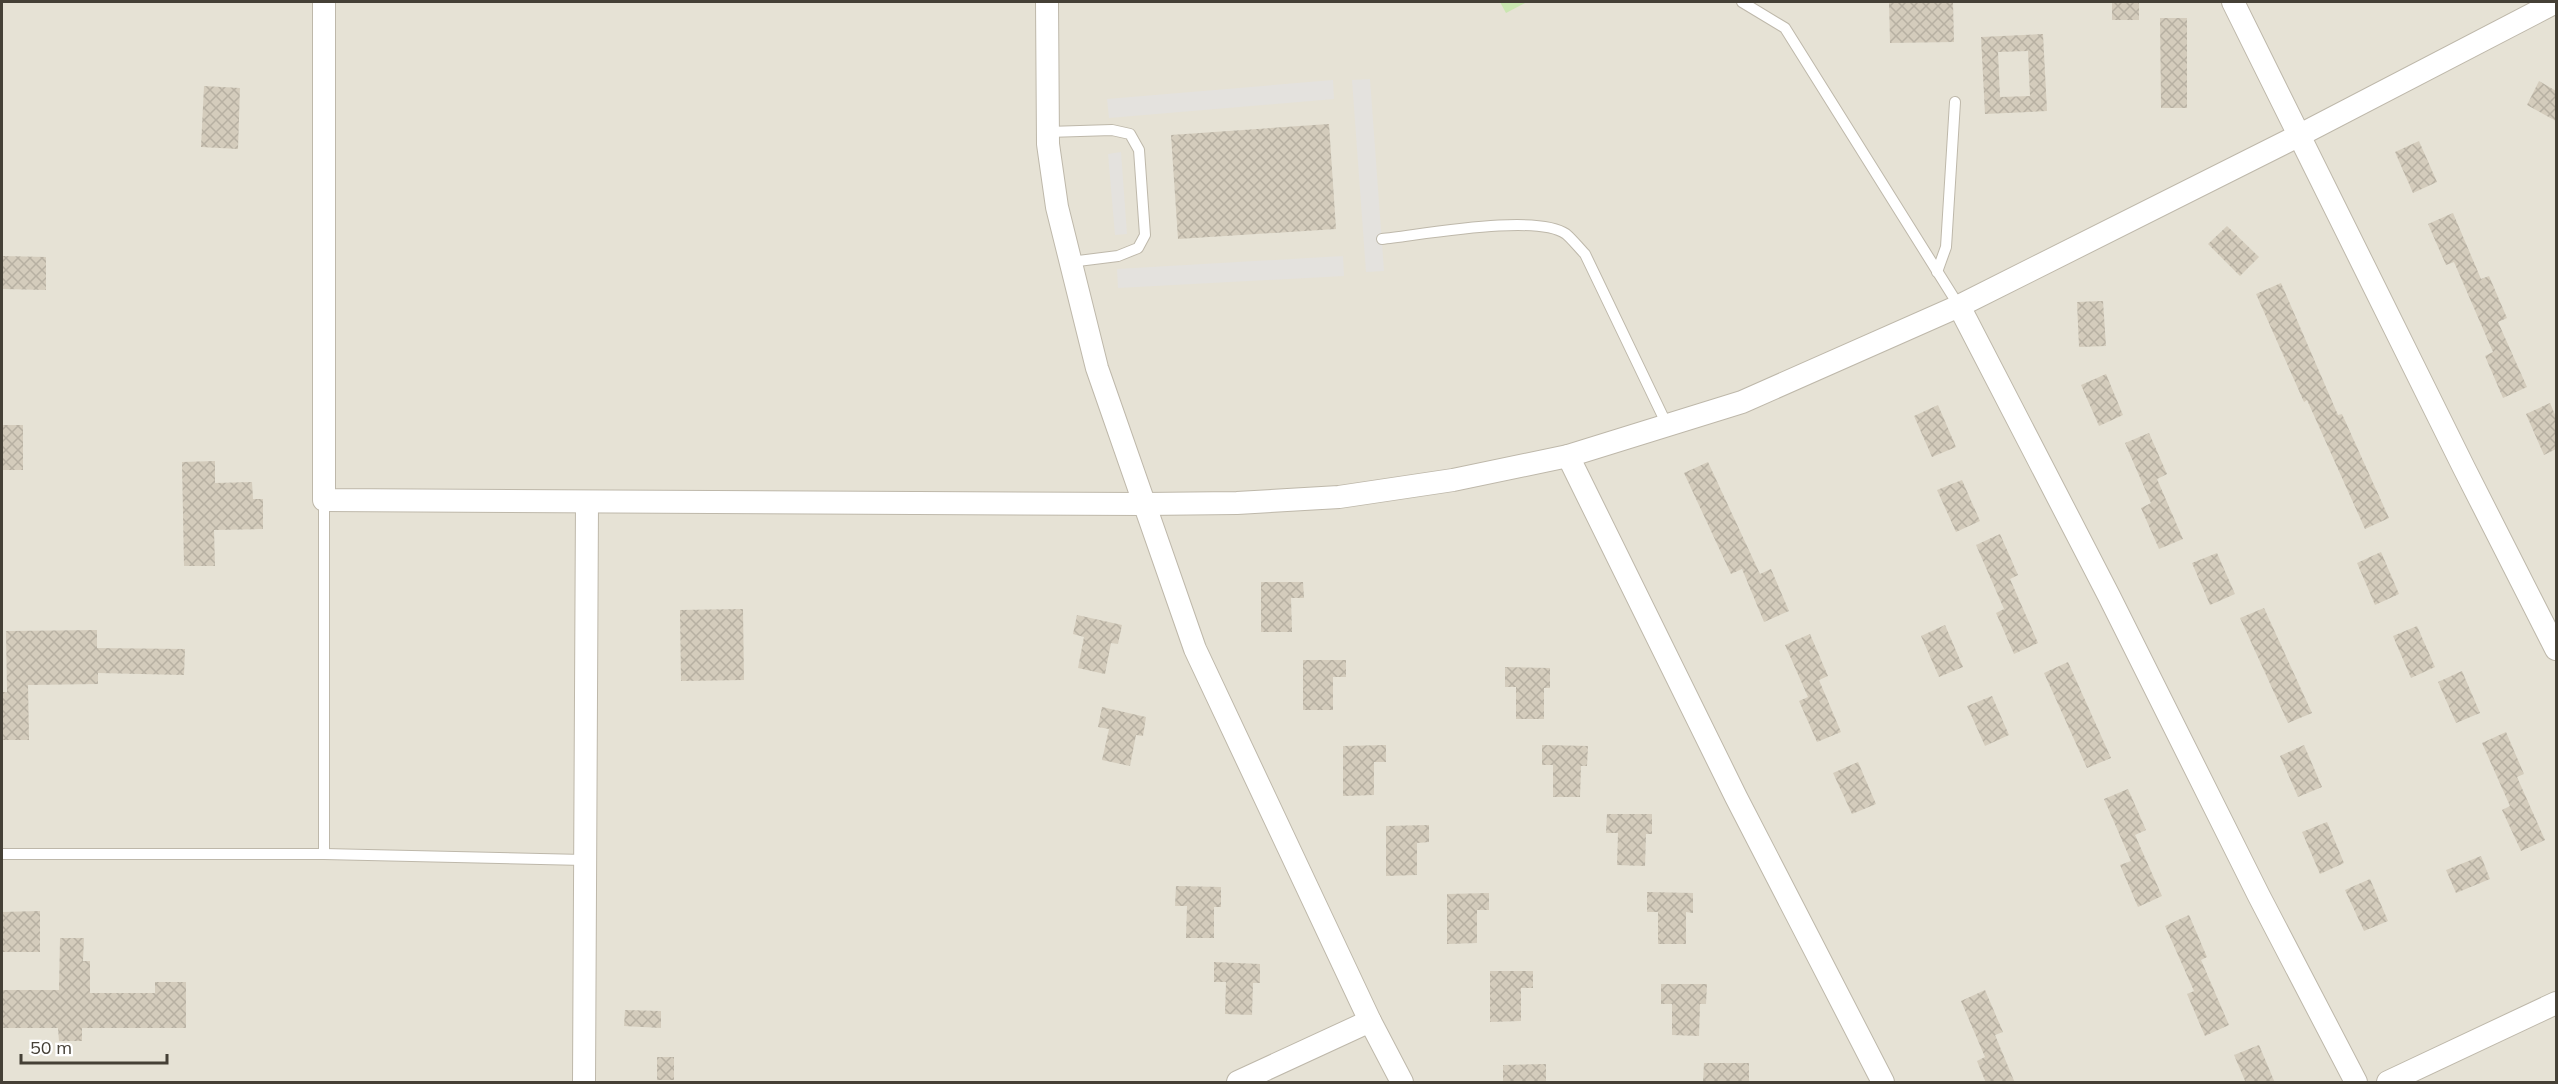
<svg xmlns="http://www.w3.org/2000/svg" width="2558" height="1084" viewBox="0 0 2558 1084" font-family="Mulish,sans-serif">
  <defs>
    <pattern id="building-cross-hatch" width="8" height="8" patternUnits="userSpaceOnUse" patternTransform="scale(1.5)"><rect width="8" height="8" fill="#d4ccbc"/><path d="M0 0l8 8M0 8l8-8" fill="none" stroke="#b7b0a2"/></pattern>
  </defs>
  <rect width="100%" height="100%" fill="#f3f0e7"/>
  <rect fill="#e6e2d5" x="2" y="2" width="2554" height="1080"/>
  <path fill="#cae6b1" d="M1500,2h27l-21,11z"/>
  <g fill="#e4e2de">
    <path d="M1370,79l14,192 -18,1 -14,-192z"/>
    <path d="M1333,80l1,19 -225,19 -2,-19z"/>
    <path d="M1121,152l6,82 -12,1 -7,-81z"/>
    <path d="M1343,256l1,20 -226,12 -1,-19z"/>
  </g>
  <g fill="url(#building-cross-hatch)" fill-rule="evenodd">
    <path d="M1889,2h64l1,40 -64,1z"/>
    <rect x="2112" y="2" width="27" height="18"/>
    <path d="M2160,18h27v90h-26z"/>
    <path d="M2043,34l4,77 -62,3 -4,-77zM2028,51l2,45 -30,1 -2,-45z"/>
    <path d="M2539,81l17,10v30l-29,-16z"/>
    <path d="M204,86l36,2 -2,61 -37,-2z"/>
    <path d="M1329,124l7,105 -158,10 -7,-104z"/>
    <path d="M2419,141l18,41 -24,11 -18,-41z"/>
    <path d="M2453,213l28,66 8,-3 18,42 -9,4 29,65 -24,11 -18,-42 8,-4 -39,-90 -8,3 -18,-41z"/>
    <path d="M2227,226l32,31 -19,19 -32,-32z"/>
    <path d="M2,256l44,1v33l-44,-1z"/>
    <path d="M2281,283l57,132 4,-1 47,104 -24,11 -58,-129 -3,2 -48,-108z"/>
    <path d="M2103,301l3,45 -27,1 -2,-45z"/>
    <path d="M2106,374l17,41 -24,11 -18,-41z"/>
    <path d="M2550,403l6,14v32l-12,6 -18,-41z"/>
    <path d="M1938,405l18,42 -24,10 -18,-41z"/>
    <rect x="2" y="425" width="21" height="45"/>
    <path d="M2149,433l18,41 -10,5 26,60 -24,10 -18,-41 10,-5 -26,-60z"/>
    <path d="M215,461v22l37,-1 1,17h10v30l-49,1 1,36h-31l-2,-104z"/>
    <path d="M1708,462l52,112 11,-5 18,42 -25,11 -22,-53 -11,5 -47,-101z"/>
    <path d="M1962,480l18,41 -24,11 -19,-42z"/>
    <path d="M2000,534l18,41 -8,4 28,64 -24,11 -18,-41 8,-4 -28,-64z"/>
    <path d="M2381,552l18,42 -24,11 -18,-42z"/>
    <path d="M2217,553l18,41 -25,11 -18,-42z"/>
    <path d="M1261,582h42l1,16h-13l1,34h-31z"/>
    <path d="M2264,608l48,105 -24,10 -48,-105z"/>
    <path d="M743,609l1,71 -63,1 -1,-71z"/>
    <path d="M1077,615l45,10 -4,19 -7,-1 -6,31 -27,-6 6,-31 -11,-3z"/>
    <path d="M1945,625l18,42 -24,10 -18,-41z"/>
    <path d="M2417,626l18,41 -24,11 -18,-42z"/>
    <path d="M97,630v18l88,1 -1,26 -86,-2v11l-70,1 1,55h-27v-48h5l-1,-61z"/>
    <path d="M1810,634l18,42 -9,4 22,52 -24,10 -18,-41 9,-4 -23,-52z"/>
    <path d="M1303,660h43v17h-13v33h-30z"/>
    <path d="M2068,662l43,96 -24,10 -43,-95z"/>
    <path d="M1505,667l45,1v20h-6v31h-28v-32h-11z"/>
    <path d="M2462,671l18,42 -24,10 -18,-41z"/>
    <path d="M1992,696l17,39 -24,11 -18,-40z"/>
    <path d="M1102,707l44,10 -3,19 -7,-1 -6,31 -28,-6 7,-31 -11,-2z"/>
    <path d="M2506,732l18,42 -7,3 28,63 -24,11 -19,-41 8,-4 -28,-63z"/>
    <path d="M1386,745v17h-12v33l-31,1v-50z"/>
    <path d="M1542,745l46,1 -1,20h-6l-1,31h-27v-32h-11z"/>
    <path d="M2304,745l18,42 -24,10 -18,-41z"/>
    <path d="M1858,762l18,42 -24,10 -19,-41z"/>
    <path d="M2128,789l18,41 -11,5 27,61 -24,11 -18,-42 11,-4 -27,-62z"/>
    <path d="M1607,814h45v20h-6l-1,32 -28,-1 1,-32h-12z"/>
    <path d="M2327,822l17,41 -24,11 -18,-42z"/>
    <path d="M1429,825v17l-12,1v32l-31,1v-50z"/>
    <path d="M2481,856l9,23 -34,14 -10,-23z"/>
    <path d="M2370,879l18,42 -24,10 -19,-41z"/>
    <path d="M1176,886l45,1v20h-7v31h-28l1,-32h-12z"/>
    <path d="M1647,892l46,1v20l-7,-1v32h-28v-32h-11z"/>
    <path d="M1489,893v17h-12v33l-30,1v-50z"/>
    <path d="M40,911v41h-38v-40z"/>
    <path d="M2189,915l18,42 -6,3 28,65 -24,11 -18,-42 7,-3 -29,-65z"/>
    <path d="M60,938h24l-1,23h7v32h65v-11h31v46h-104v13h-23l-1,-13h-56v-38h57z"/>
    <path d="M1214,962l46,2v19h-7l-1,32 -27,-1 1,-32h-12z"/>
    <path d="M1490,971h43v17h-12v33l-31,1z"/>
    <path d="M1661,984h46l-1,20h-6l-1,32 -27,-1v-31h-11z"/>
    <path d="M1985,990l18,42 -8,3 20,48h-29l-9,-22 8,-4 -24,-56z"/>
    <path d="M625,1010l36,1v17l-37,-2z"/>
    <path d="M2259,1045l16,38h-29l-12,-28z"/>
    <rect x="657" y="1057" width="17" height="23"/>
    <path d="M1704,1063h45v19h-46z"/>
    <path d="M1546,1064v17l-43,2v-18z"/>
  </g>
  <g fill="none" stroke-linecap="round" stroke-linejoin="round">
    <defs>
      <g id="service">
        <path d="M1742,2l43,26 174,278"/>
        <path d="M1048,132l64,-2 18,4 9,16 6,85 -7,13 -20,8 -48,6"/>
        <path d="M1382,239c39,-4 154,-26 184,-5 7,6 13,14 19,20l82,171"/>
        <path d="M1937,272l9,-25 9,-145"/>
        <path d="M324,500v354"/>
        <path d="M2,854h322l260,6"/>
      </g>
      <g id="minor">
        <path d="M324,2v498l820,4 93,-1 102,-6 114,-17 115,-24 174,-54 217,-96 339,-170 258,-134"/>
        <path d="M1047,2l1,142 9,63 40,161 98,281 175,372 32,61"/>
        <path d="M2233,2l231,466 92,181"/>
        <path d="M1959,306l150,290 150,300 97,186"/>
        <path d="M1568,456l168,341 147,285"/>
        <path d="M584,1082l3,-580"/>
        <path d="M1238,1082l132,-61"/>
        <path d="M2388,1082l168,-79"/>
      </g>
    </defs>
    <use href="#service" stroke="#beb8aa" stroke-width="12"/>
    <use href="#minor" stroke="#beb8aa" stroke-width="24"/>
    <use href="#service" stroke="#fff" stroke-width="10"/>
    <use href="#minor" stroke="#fff" stroke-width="22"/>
  </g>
  <rect width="2558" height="1084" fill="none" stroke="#454036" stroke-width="6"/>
  <path d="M21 1054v9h146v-9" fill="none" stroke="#454036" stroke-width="3"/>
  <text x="30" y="1054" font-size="18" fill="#454036" stroke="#ffffff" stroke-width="4.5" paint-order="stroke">50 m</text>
</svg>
